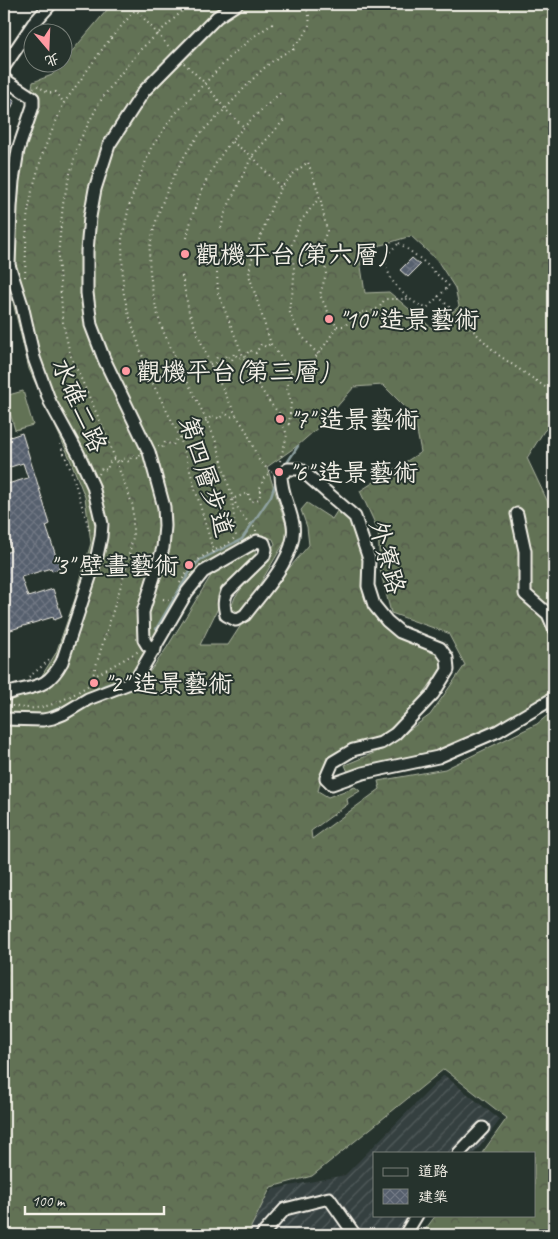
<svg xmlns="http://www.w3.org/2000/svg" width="558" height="1239" viewBox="0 0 558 1239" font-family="Caveat,'LXGW WenKai TC',sans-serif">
  <defs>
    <pattern id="industrial-furrows" width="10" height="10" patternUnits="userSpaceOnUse" patternTransform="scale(1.25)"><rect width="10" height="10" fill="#354040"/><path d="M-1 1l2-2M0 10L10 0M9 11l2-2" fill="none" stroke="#535c5c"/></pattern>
    <pattern id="forest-crowns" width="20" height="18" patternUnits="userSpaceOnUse" patternTransform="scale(1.25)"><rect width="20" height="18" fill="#627254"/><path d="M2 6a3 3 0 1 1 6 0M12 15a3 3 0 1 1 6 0" fill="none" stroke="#545b4c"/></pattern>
    <pattern id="building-cross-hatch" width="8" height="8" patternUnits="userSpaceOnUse" patternTransform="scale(1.25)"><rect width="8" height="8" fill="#57606e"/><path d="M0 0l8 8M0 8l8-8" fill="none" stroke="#707783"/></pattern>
  </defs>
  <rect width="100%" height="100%" fill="#26332d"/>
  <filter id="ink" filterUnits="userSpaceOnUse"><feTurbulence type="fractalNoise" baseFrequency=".02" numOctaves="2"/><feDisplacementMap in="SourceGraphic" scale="10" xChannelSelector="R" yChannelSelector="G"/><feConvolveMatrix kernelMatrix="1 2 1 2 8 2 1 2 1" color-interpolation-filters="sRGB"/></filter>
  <g filter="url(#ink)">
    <path fill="url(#industrial-furrows)" d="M444,1075l56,45 -25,33h-101v62h53l-15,20h-177l39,-46 71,-14z"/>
    <path fill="#627254" stroke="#abb29e" d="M23,391l10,34 -18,5 -10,-34z"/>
    <path fill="url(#forest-crowns)" stroke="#abb29e" fill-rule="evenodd" d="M112,4h442v418l-10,9 -17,27 27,57v175l-42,27 -75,37 -89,18 -3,-7 36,-15 49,-35 35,-50 -17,-32 -57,-20 -11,-44 -2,-39 -18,-39 61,-39 -7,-36 -31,-31 -29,2 -33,38 -24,21 -30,21 19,58 1,13 -32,54 -17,20 -7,-4 4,-11 40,-53 -2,-5 -11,-4 -53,28 -4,-1 -40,68 -29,40 -78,41 -49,7 23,2 52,-13 62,-30 20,-28 46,-75 41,-24 6,5 -40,51 -19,39h28l15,-23 66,-77 -2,-18 -6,-17 6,-7 25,16 9,-14 14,12 8,26 4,52 23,31 46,16 10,18c-18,28 -38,60 -69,77 -15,8 -33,13 -50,20l-9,34 10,6 27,-10 5,4 -13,8 1,5 -37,27 1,8 68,-50 -2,-8 67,-12 92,-45 17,-14v525h-133l15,-20h98v-62h-52l25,-35 -63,-49 -132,107 -41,11 -20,40 -2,8h-245v-542l37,-16 15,-24 19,-54 16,-56 -6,-46 -17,-43 -39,-85 -22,-92 -1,-95 22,-74 5,-26 19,-7zM411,236l26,24 18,28 4,18 -25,24 -45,-38 -24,1 -5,-33 18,-14z"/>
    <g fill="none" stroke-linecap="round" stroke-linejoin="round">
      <g stroke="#8ea1a0" stroke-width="2.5">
        <path d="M285,466l13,-20"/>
        <path d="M156,629l35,-59 9,-10 42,-21 29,-43 5,-15"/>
        <path d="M91,692l12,-6 29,-10"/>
        <path d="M46,714l21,-9"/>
      </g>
    </g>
    <g fill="url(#building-cross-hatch)" stroke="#f4f1e8">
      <path d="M4,95l11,5 -11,24z"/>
      <path d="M412,258l8,7 -12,12 -8,-7z"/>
      <path d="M22,433l28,91 -4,2 14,42 -8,3 -1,-3 -30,9 7,20 25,-8 9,28 -8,3 -1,-3 -49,15v-79l7,-2 -5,-14 -2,1v-53l24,-7 -5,-15 -19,6v-30z"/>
    </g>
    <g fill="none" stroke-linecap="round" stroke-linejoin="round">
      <defs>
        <g id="minor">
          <path d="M4,67l29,-43 18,-20"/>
          <path d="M4,79l29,19v8l-15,44 -5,31 -2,26 -2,58 13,40 12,53 16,44 28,51 15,33 9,38 -1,13 -4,19 -35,106c-17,31 -31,22 -58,33"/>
          <path d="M517,514l8,37v43l23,20 6,14"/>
          <path d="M155,649l-8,-4 -3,-5 -1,-28 20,-64 2,-22 -1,-19 -15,-55 -45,-93 -13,-34 -4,-32v-42l3,-34 5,-28 14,-44 35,-54 73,-74 20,-13"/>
          <path d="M4,719l39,1 10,-2 10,-4 25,-15 47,-18 52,-89 16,-20 54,-31 7,2 2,6 -2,7 -37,36c-4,9 -3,14 -1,23l10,5 9,-5c18,-24 53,-59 48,-91 -3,-17 -12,-31 -12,-49l7,-6h12l55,48 14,42 -1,27 6,19 13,16 13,11 40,16 7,10 1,12 -15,24 -38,40 -14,9 -28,7 -20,12 -7,16 6,6 31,-11 75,-16 60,-26 56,-33"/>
          <path d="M459,1153l24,-25"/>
          <path d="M262,1235l23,-26 44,-11 26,37"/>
          <path d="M405,1235l12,-20"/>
        </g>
      </defs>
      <use href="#minor" stroke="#f4f1e8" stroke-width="15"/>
      <g stroke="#f4f1e8" stroke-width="2" stroke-dasharray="1 4" stroke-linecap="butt">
        <path d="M131,4l40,45"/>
        <path d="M293,50v-4c12,-9 22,-22 13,-38"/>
        <path d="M184,63l21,20 20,26 19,18"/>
        <path d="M34,88l2,-3 13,8 7,-1 8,11"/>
        <path d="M232,142l20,14 29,32"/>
        <path d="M221,228l4,-15 27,-57 32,-36"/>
        <path d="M187,238c8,-41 28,-82 58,-112 11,-12 24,-22 36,-34"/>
        <path d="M399,243l23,17 27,26 -22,22c-13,-3 -28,-17 -35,-28 -4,-6 -6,-16 -8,-23z"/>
        <path d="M216,253l2,40 25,63 8,18 20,30 18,21"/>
        <path d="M182,276l7,36 21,52 26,51 11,17 11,27 12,13"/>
        <path d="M25,277l2,-59 5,-27 11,-39 21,-49 42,-59 30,-35 6,-5"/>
        <path d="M438,296l59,58 57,39"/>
        <path d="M337,326h8l10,-12 4,2 2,-5 5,2 13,-5 6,-9h24"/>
        <path d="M318,354c-10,-10 -22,-24 -27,-38 -4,-9 1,-18 2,-27 1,-10 3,-30 -4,-37l11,-30 20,-25"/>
        <path d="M210,364l5,-1 2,-6 6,5 3,-7 6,5 2,-7 4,5 8,-2 3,-6 7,3 5,-9 5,3 4,-3"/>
        <path d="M288,369l1,11 -2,8 4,14 -2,23"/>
        <path d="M290,371c23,-2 36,-28 47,-45"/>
        <path d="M295,377l-24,-33 -22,-69 2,-14 22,-58 8,-15 13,-15 14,-11 12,35 7,34 -7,17 5,14 1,12 -6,21 12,25 5,6"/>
        <path d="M60,444l12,29 18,59"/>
        <path d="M158,446l4,2 3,-6 8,3 4,-6 8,-3 4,-8 8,1 3,-6 8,-3 4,-5 8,4 4,-7 6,5 6,-2"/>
        <path d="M280,461l7,-26 -5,-13 2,-2"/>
        <path d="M99,474l3,-6 5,2 2,-7 4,-4 4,1 3,3 3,-5 6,4 3,-7 7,4 1,-4"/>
        <path d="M256,531v-3c-28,-17 -30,-63 -42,-91 -16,-38 -38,-74 -53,-112 -7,-19 -14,-59 -11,-78 6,-36 27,-86 50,-113 8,-9 17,-16 24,-24 20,-20 44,-53 71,-61"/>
        <path d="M214,553l-34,-116 -31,-61 -21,-64 -5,-22 -1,-51 8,-37 21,-54 23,-33 58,-60 21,-18 21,-14"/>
        <path d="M180,583c7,-11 14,-21 25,-28 11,-7 23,-8 31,-19l-4,-37 16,-6 3,9 8,-3 2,-8 -2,-1 6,-14 7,-4"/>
        <path d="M163,599l7,1"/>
        <path d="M29,677l23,-19"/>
        <path d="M93,677l46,-26"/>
        <path d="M89,688l37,-119 7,-32v-31l-29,-76 -34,-76 -7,-32 -5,-66 5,-52 6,-27 11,-37 19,-37 15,-21 27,-33 49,-45"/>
        <path d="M7,705c7,1 13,3 20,3 21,2 45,-12 62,-23"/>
      </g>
      <use href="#minor" stroke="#26332d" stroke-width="11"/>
    </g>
  </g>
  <g fill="#ff9aa2" stroke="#26332d" stroke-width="2">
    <circle cx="185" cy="254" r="5"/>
    <circle cx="329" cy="319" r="5"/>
    <circle cx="126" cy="371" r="5"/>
    <circle cx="280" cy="419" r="5"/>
    <circle cx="279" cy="472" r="5"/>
    <circle cx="189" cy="565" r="5"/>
    <circle cx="94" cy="683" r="5"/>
  </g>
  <g text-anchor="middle" stroke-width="4" stroke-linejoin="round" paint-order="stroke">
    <g font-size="25" fill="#f4f1e8" stroke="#26332d" text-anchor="start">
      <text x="195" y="263">觀機平台(第六層)</text>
      <text x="339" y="328">"10" 造景藝術</text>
      <text x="136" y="380">觀機平台(第三層)</text>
      <text x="290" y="428">"7" 造景藝術</text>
      <text x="289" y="481">"6" 造景藝術</text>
      <text x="179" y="574" text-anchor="end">"3" 壁畫藝術</text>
      <text x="104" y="692">"2" 造景藝術</text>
    </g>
    <g font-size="25" fill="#f4f1e8" stroke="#26332d">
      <text transform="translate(80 405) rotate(66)" y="9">水碓二路</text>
      <text transform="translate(207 476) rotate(72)" y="9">第四層步道</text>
      <text transform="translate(388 557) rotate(75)" y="9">外寮路</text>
    </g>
  </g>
  <rect width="558" height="1239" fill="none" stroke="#26332d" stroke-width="20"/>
  <rect x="10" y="10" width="538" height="1219" fill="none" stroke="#f4f1e8" stroke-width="2" filter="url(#ink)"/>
  <rect x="373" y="1152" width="162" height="65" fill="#26332d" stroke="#787f78"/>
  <rect x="383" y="1168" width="25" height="8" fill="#26332d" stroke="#787f78"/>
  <text x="418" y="1176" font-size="15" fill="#f4f1e8">道路</text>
  <rect x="383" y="1189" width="25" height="15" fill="url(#building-cross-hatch)" stroke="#787f78"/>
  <text x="418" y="1202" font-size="15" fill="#f4f1e8">建築</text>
  <g transform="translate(48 48) rotate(161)"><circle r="24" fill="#26332d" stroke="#787f78"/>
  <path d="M0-4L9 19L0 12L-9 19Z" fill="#ff9aa2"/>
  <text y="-8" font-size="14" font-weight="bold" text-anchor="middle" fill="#f4f1e8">北</text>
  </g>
  <path d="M25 1206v8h139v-8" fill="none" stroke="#f4f1e8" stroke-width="2.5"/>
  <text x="32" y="1206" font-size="15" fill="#f4f1e8" stroke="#26332d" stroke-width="4" paint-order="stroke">100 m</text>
</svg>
